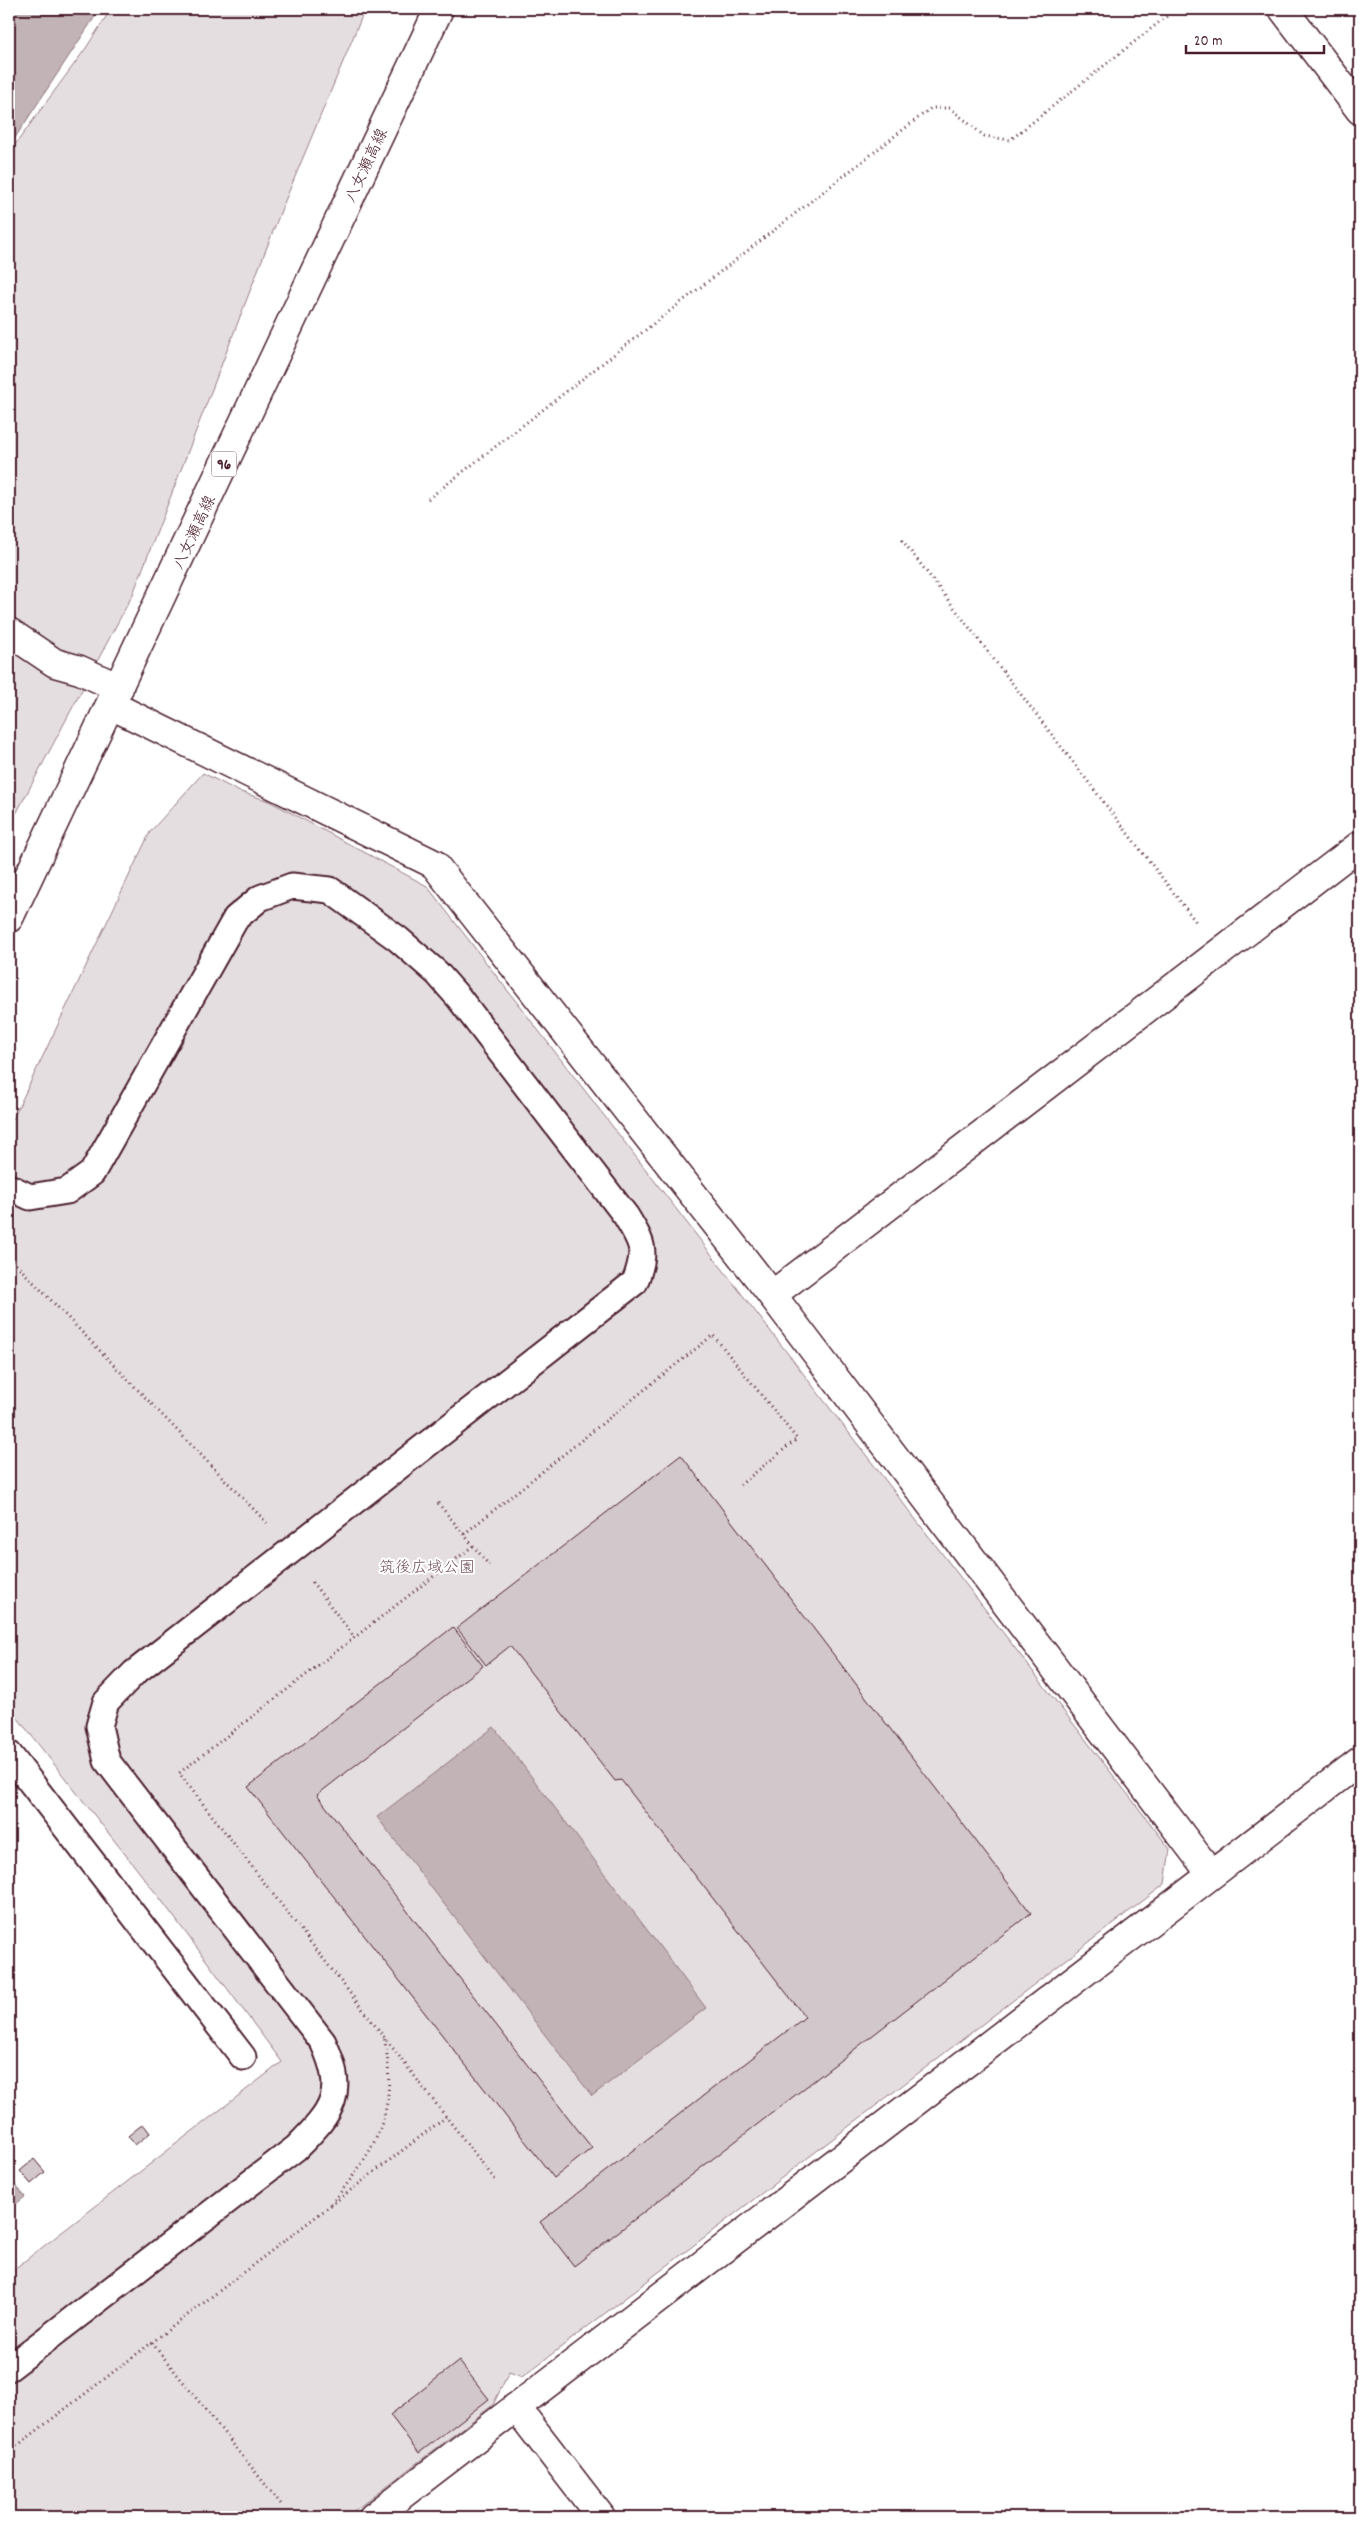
<svg xmlns="http://www.w3.org/2000/svg" width="1369" height="2526" viewBox="0 0 1369 2526" font-family="Dekko,'Klee One',sans-serif">
  <rect width="100%" height="100%" fill="#fff"/>
  <filter id="ink" filterUnits="userSpaceOnUse"><feTurbulence type="fractalNoise" baseFrequency=".02" numOctaves="2"/><feDisplacementMap in="SourceGraphic" scale="10" xChannelSelector="R" yChannelSelector="G"/><feConvolveMatrix kernelMatrix="1 2 1 2 8 2 1 2 1" color-interpolation-filters="sRGB"/></filter>
  <g filter="url(#ink)">
    <g fill="#e5dee0" stroke="#987e86">
      <path d="M111,9h254l-83,199 -149,386 -124,233v-674l77,-105z"/>
      <path d="M203,773l35,18 31,10 158,85 743,963 -5,35 -643,493 -13,-5 -16,33 -147,112h-337v-244l273,-211 -120,-161 -153,-194v-580l141,-295z"/>
    </g>
    <g fill="#c1b3b6" stroke="#91787e">
      <path d="M9,9h91l-91,138z"/>
      <path d="M494,1727l212,281 -114,88 -215,-279z"/>
      <path d="M9,2176l16,21 -16,12z"/>
    </g>
    <g fill="#d2c7cb" stroke="#4a1f2b">
      <path d="M681,1455l350,458 -457,353 -34,-44 265,-205 -184,-237 -6,1 -105,-135 -24,19 -29,-37z"/>
      <path d="M453,1627l30,39 -166,129 275,353 -38,30 -306,-391z"/>
      <path d="M143,2124l7,9 -15,12 -7,-9z"/>
      <path d="M34,2159l11,13 -14,12 -11,-13z"/>
      <path d="M459,2361l30,38 -70,54 -29,-38z"/>
    </g>
    <g fill="none" stroke-linecap="round" stroke-linejoin="round">
      <defs>
        <g id="lane">
          <path d="M9,1187l21,10 37,-6 25,-18 144,-255 24,-20 32,-12 38,4 68,49 39,34 22,25 167,218c17,28 21,34 9,66l-501,391 -28,29 -7,24 8,35 216,281c24,52 10,69 -27,106l-287,220"/>
          <path d="M9,1754l234,303"/>
        </g>
        <g id="street">
          <path d="M9,632l46,31 25,7 39,18"/>
          <path d="M111,705l323,159 338,431 439,579"/>
          <path d="M772,1295l588,-450"/>
          <path d="M516,2407l85,110"/>
          <path d="M373,2517l987,-756"/>
        </g>
        <g id="primary">
          <path d="M1283,9l77,101"/>
          <path d="M9,918l430,-909"/>
        </g>
      </defs>
      <use href="#lane" stroke="#4a1f2b" stroke-width="29"/>
      <use href="#street" stroke="#4a1f2b" stroke-width="31"/>
      <use href="#primary" stroke="#4a1f2b" stroke-width="31"/>
      <g stroke="#4a1f2b" stroke-width="3" stroke-dasharray="1 4" stroke-linecap="butt">
        <path d="M428,499l503,-391h19l34,28 26,4 166,-131"/>
        <path d="M902,540l294,382"/>
        <path d="M9,1257l258,266"/>
        <path d="M438,1503l51,62"/>
        <path d="M464,1534l249,-199 84,104 -57,46"/>
        <path d="M473,1546l-294,227 317,408"/>
        <path d="M312,1582l43,56"/>
        <path d="M331,2204c46,-56 68,-92 53,-167"/>
        <path d="M152,2343l129,161"/>
        <path d="M9,2452l437,-335"/>
      </g>
      <use href="#lane" stroke="#fff" stroke-width="25"/>
      <use href="#street" stroke="#fff" stroke-width="28"/>
      <use href="#primary" stroke="#fff" stroke-width="28"/>
    </g>
  </g>
  <g text-anchor="middle" stroke-width="4" stroke-linejoin="round" paint-order="stroke">
    <rect fill="#fff" stroke="#80626b" stroke-width="1" x="211.5" y="451.5" width="25" height="25" rx="4"/>
    <g font-size="15" font-weight="bold" fill="#4a1f2b">
      <text x="224" y="469">96</text>
    </g>
    <g font-size="16" fill="#4a1f2b" stroke="#fff">
      <text transform="translate(365 165) rotate(-65)" y="6">八女瀬高線</text>
      <text transform="translate(193 532) rotate(-65)" y="6">八女瀬高線</text>
    </g>
    <g font-size="16" fill="#714f58" stroke="#fff">
      <text x="427" y="1572">筑後広域公園</text>
    </g>
  </g>
  <rect width="1369" height="2526" fill="none" stroke="#fff" stroke-width="30"/>
  <rect x="15" y="15" width="1339" height="2496" fill="none" stroke="#4a1f2b" stroke-width="2" filter="url(#ink)"/>
  <path d="M1186 45v8h138v-8" fill="none" stroke="#4a1f2b" stroke-width="2.5"/>
  <text x="1194" y="45" font-size="15" fill="#4a1f2b" stroke="#ffffff" stroke-width="4" paint-order="stroke">20 m</text>
</svg>
